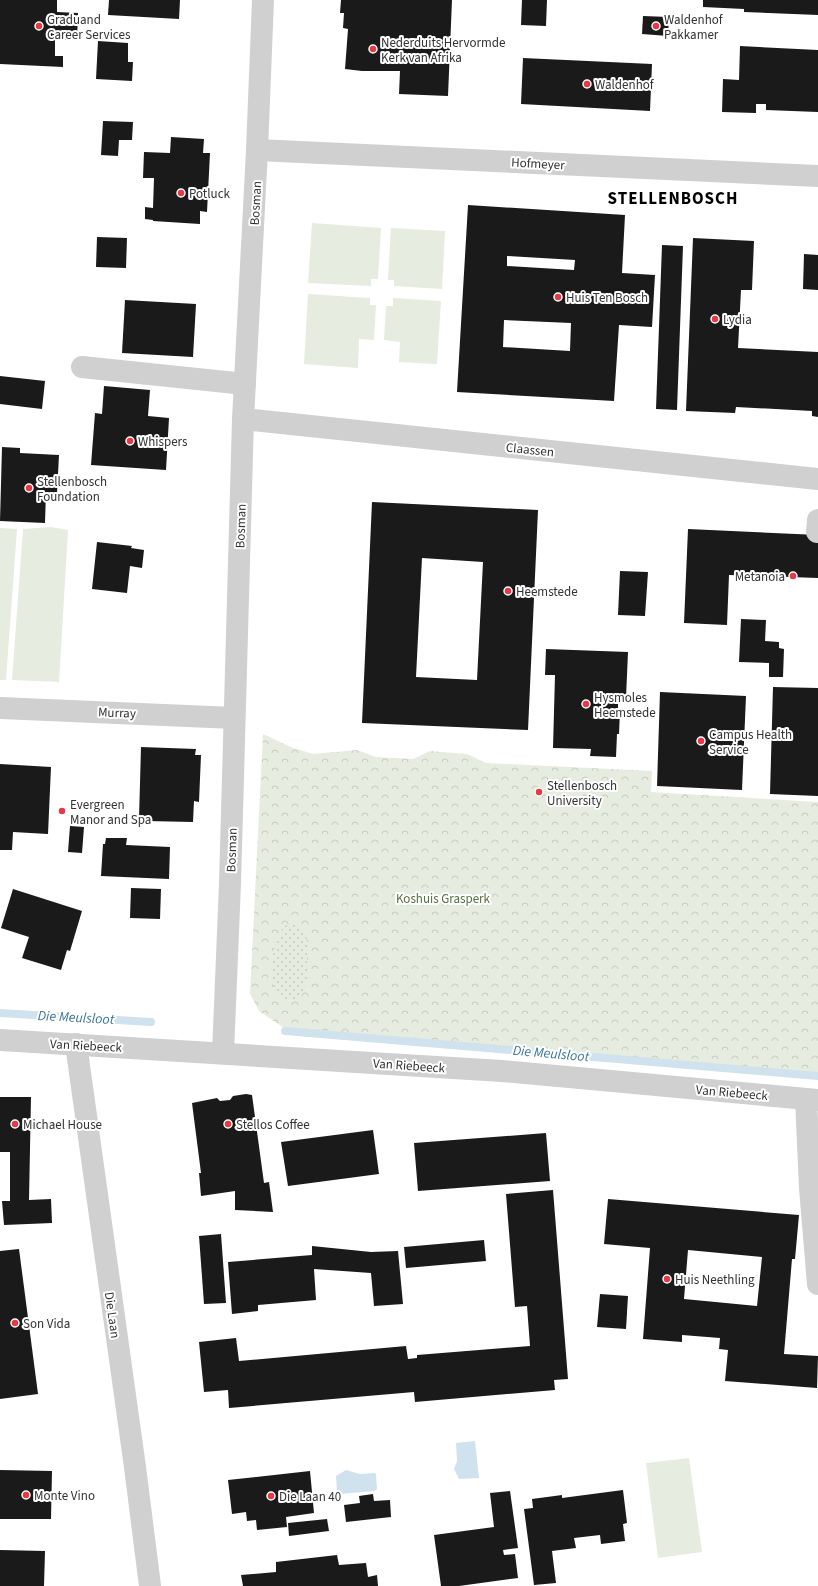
<svg xmlns="http://www.w3.org/2000/svg" width="818" height="1586" viewBox="0 0 818 1586" font-family="'Source Sans 3',sans-serif">
  <defs>
    <pattern id="park-crowns" width="20" height="18" patternUnits="userSpaceOnUse"><rect width="20" height="18" fill="#e6ecdf"/><path d="M2 6a3 3 0 1 1 6 0M12 15a3 3 0 1 1 6 0" fill="none" stroke="#c6cbc0"/></pattern>
    <pattern id="garden-dots" width="8" height="8" patternUnits="userSpaceOnUse"><rect width="8" height="8" fill="#e6ecdf"/><path d="M2 2h.1M6 6h.1" fill="none" stroke="#c6cbc0" stroke-width="1.8" stroke-linecap="round"/></pattern>
  </defs>
  <rect width="100%" height="100%" fill="#fff"/>
  <g fill="#e6ecdf">
    <path d="M312,223l69,5 -3,51h-7v7l-63,-3z"/>
    <path d="M391,228l54,3 -3,58 -48,-3v-6h-6z"/>
    <path d="M308,294l62,4v7h6l-2,35 -15,-1 -1,29 -54,-4z"/>
    <path d="M393,298l48,3 -4,63 -38,-2 1,-20 -16,-2 2,-34h7z"/>
    <path d="M51,527l17,3 -9,152 -47,-2 11,-151z"/>
    <path d="M0,528l17,1 -11,151h-6z"/>
    <path d="M689,1458l13,94 -44,6 -12,-95z"/>
  </g>
  <path fill="url(#park-crowns)" d="M263,734l30,14 20,6 44,-4 19,7 37,2 17,-8 37,3 19,9 166,8 -1,21 167,10v271l-534,-45 -25,-17 -9,-17z"/>
  <path fill="url(#garden-dots)" d="M293,922l11,6 4,16 -1,16 2,15 -6,18 -11,8c-4,-2 -11,-2 -14,-6 -12,-12 -5,-57 7,-69 2,-2 6,-3 8,-4z"/>
  <g fill="#cfe2ee">
    <path d="M475,1441l4,37 -20,1 -5,-10 3,-8 -1,-18z"/>
    <path d="M346,1470l14,4 15,-1 1,2 1,14 -3,2 -35,3 -2,-3 -1,-15z"/>
  </g>
  <g fill="none" stroke-linecap="round" stroke-linejoin="round">
    <g stroke="#cfe2ee" stroke-width="8">
      <path d="M0,1013l151,9"/>
      <path d="M285,1031l533,45"/>
    </g>
  </g>
  <g fill="#1a1a1a" fill-rule="evenodd">
    <path d="M0,0h57v12l21,1 -1,27 -22,-1v17h8v11l-63,-3z"/>
    <path d="M109,0h71l-1,19 -71,-4z"/>
    <path d="M341,0h111l-4,96 -49,-2 1,-23h-38l-17,-2 3,-40 -5,-1 1,-15h-4z"/>
    <path d="M522,0h25l-1,26 -25,-1z"/>
    <path d="M703,0h115v15l-74,-3v-3l-41,-2z"/>
    <path d="M643,16l26,1 -1,19 -26,-2z"/>
    <path d="M98,41l30,2v19h5l-1,19 -36,-2z"/>
    <path d="M740,46l78,4v62l-52,-2v-6h-10v9l-34,-1 1,-33 16,1z"/>
    <path d="M523,58l129,6 -2,47 -129,-7z"/>
    <path d="M103,121l30,1 -1,18h-13l-1,16 -17,-1z"/>
    <path d="M171,137l33,2 -1,14h7l-3,59 -7,-1v13l-47,-3v-1l-8,-1v-12l8,1 1,-30h-11l1,-26 26,1z"/>
    <path d="M468,205l157,10 -3,58 33,2 -3,52 -33,-2 -5,76 -157,-9zM507,256l68,4 -1,10 -67,-4zM504,320l67,3 -1,28 -67,-4z"/>
    <path d="M97,237l30,1 -1,30 -30,-1z"/>
    <path d="M693,238l61,3 -2,49h-11l-3,58 80,4v65l-6,-1v-5l-76,-4 -1,6 -49,-2z"/>
    <path d="M662,245l21,1 -6,164 -21,-1z"/>
    <path d="M804,254l14,1v35l-15,-1z"/>
    <path d="M125,300l71,4 -3,53 -71,-4z"/>
    <path d="M0,376l45,5 -3,28 -42,-5z"/>
    <path d="M104,386l46,4 -2,26 21,2 -3,52 -75,-5 4,-52 7,1z"/>
    <path d="M2,447l18,1v5l39,2 -2,38 -11,-1 -1,31 -45,-2z"/>
    <path d="M372,502l166,8 -10,220 -166,-7zM422,558l61,4 -6,118 -61,-3z"/>
    <path d="M688,529l130,6v43l-89,-3 -2,50 -43,-2z"/>
    <path d="M97,542l35,4 -1,2 13,2 -2,18 -12,-2 -3,27 -35,-4z"/>
    <path d="M620,571l28,1 -3,44 -27,-1z"/>
    <path d="M741,619l25,1 -1,21 14,1v6l5,1 -1,28h-14v-14l-30,-1z"/>
    <path d="M546,649l82,3 -2,46 -8,-1v13h2l-1,24h-2l-1,23 -26,-1 1,-7 -38,-1 2,-73h-10z"/>
    <path d="M773,687l45,1v108l-48,-2z"/>
    <path d="M660,692l86,4 -4,94 -85,-4z"/>
    <path d="M141,747l55,2 -1,6h6l-2,47 -5,-1 -1,21 -47,-1v-2h-7z"/>
    <path d="M0,764l51,3 -3,67 -35,-2 -1,18h-12z"/>
    <path d="M70,826l14,1 -2,26 -14,-1z"/>
    <path d="M106,838h21l-1,7 44,2 -1,32 -68,-3 2,-32h2z"/>
    <path d="M131,888l30,1 -1,30 -30,-1z"/>
    <path d="M13,889l69,22 -12,40 -3,-1 -6,20 -39,-12 7,-21 -28,-9z"/>
    <path d="M246,1094l6,1 12,88 5,-1 4,30 -38,-2v-19l-34,5 -2,-23h2l-9,-70 25,-5 3,3 10,-1 3,-4z"/>
    <path d="M0,1097h31l-2,103 22,-1 1,24 -48,2 -2,-24h8v-49h-10z"/>
    <path d="M373,1130l6,44 -91,12 -7,-44z"/>
    <path d="M546,1133l4,48 -132,10 -4,-48z"/>
    <path d="M553,1190l15,189 -14,1 1,10 -140,12 -1,-10 -185,16 -1,-18 -24,2 -5,-50 37,-4 3,23 167,-15 2,13 9,-1v-3l113,-9 -3,-40 -12,1 -9,-113z"/>
    <path d="M608,1199l191,16 -4,44h-3l-8,95 34,2 -1,32 -92,-7 3,-31 -9,-1 1,-11 -38,-3v7l-39,-3 7,-91 -46,-4zM688,1250l74,7 -5,49 -73,-7z"/>
    <path d="M221,1234l5,69 -22,1 -5,-68z"/>
    <path d="M484,1240l2,21 -80,7 -2,-21z"/>
    <path d="M312,1246l59,6 27,-1 5,53 -29,2 -3,-33 -57,-4 2,31 -58,5v6l-26,3 -4,-52 84,-7z"/>
    <path d="M19,1249l19,145 -38,5v-148z"/>
    <path d="M600,1294l28,2 -2,33 -29,-2z"/>
    <path d="M0,1470l52,1 -1,48h-51z"/>
    <path d="M310,1471l4,42 -28,4 1,10 -30,3 -1,-10 -9,1 -1,-9 -14,2 -4,-34z"/>
    <path d="M623,1490l4,33 -4,1 2,17 -24,3 -1,-9 -26,3 2,10 -24,3 4,32 -22,2 -10,-76 9,-1 -1,-9 30,-4v3z"/>
    <path d="M510,1491l8,57 -15,2 1,5 11,-1 3,24 -59,8h-18l-7,-51 60,-8 -4,-34z"/>
    <path d="M373,1494l1,7 16,-1 1,17 -45,5 -2,-17 16,-2 -1,-7z"/>
    <path d="M327,1519l2,12 -40,5 -1,-13z"/>
    <path d="M0,1550l45,1 -1,35h-44z"/>
    <path d="M337,1555l2,10 27,-2 2,14 9,-2 1,11h-135l-2,-11 35,-3v-10z"/>
  </g>
  <g fill="none" stroke-linecap="round" stroke-linejoin="round">
    <g stroke="#d0d0d0" stroke-width="22">
      <path d="M257,150l561,26"/>
      <path d="M82,367l163,17"/>
      <path d="M243,419l575,60"/>
      <path d="M817,532l1,-12"/>
      <path d="M0,708l234,10"/>
      <path d="M0,1040l502,31 316,29"/>
      <path d="M76,1044l59,423 15,119"/>
      <path d="M223,1053l7,-169 13,-465 14,-269 6,-150"/>
      <path d="M806,1099l4,89 8,96"/>
    </g>
  </g>
  <g fill="#e63946" stroke="#fff" stroke-width="1.5">
    <circle cx="39" cy="26" r="4"/>
    <circle cx="656" cy="26" r="4"/>
    <circle cx="373" cy="49" r="4"/>
    <circle cx="587" cy="84" r="4"/>
    <circle cx="181" cy="193" r="4"/>
    <circle cx="558" cy="297" r="4"/>
    <circle cx="715" cy="319" r="4"/>
    <circle cx="130" cy="441" r="4"/>
    <circle cx="29" cy="488" r="4"/>
    <circle cx="793" cy="576" r="4"/>
    <circle cx="508" cy="591" r="4"/>
    <circle cx="586" cy="704" r="4"/>
    <circle cx="701" cy="741" r="4"/>
    <circle cx="539" cy="792" r="4"/>
    <circle cx="62" cy="811" r="4"/>
    <circle cx="15" cy="1124" r="4"/>
    <circle cx="228" cy="1124" r="4"/>
    <circle cx="667" cy="1279" r="4"/>
    <circle cx="15" cy="1323" r="4"/>
    <circle cx="26" cy="1495" r="4"/>
    <circle cx="271" cy="1496" r="4"/>
  </g>
  <g text-anchor="middle" stroke-width="4" stroke-linejoin="round" paint-order="stroke">
    <g font-size="13" fill="#333" stroke="#fff" text-anchor="start">
      <text x="47" y="24">Graduand<tspan x="47" dy="15">Career Services</tspan></text>
      <text x="664" y="24">Waldenhof<tspan x="664" dy="15">Pakkamer</tspan></text>
      <text x="381" y="47">Nederduits Hervormde<tspan x="381" dy="15">Kerk van Afrika</tspan></text>
      <text x="595" y="89">Waldenhof</text>
      <text x="189" y="198">Potluck</text>
      <text x="566" y="302">Huis Ten Bosch</text>
      <text x="723" y="324">Lydia</text>
      <text x="138" y="446">Whispers</text>
      <text x="37" y="486">Stellenbosch<tspan x="37" dy="15">Foundation</tspan></text>
      <text x="785" y="581" text-anchor="end">Metanoia</text>
      <text x="516" y="596">Heemstede</text>
      <text x="594" y="702">Hysmoles<tspan x="594" dy="15">Heemstede</tspan></text>
      <text x="709" y="739">Campus Health<tspan x="709" dy="15">Service</tspan></text>
      <text x="547" y="790">Stellenbosch<tspan x="547" dy="15">University</tspan></text>
      <text x="70" y="809">Evergreen<tspan x="70" dy="15">Manor and Spa</tspan></text>
      <text x="23" y="1129">Michael House</text>
      <text x="236" y="1129">Stellos Coffee</text>
      <text x="675" y="1284">Huis Neethling</text>
      <text x="23" y="1328">Son Vida</text>
      <text x="34" y="1500">Monte Vino</text>
      <text x="279" y="1501">Die Laan 40</text>
    </g>
    <g font-size="13" fill="#333" stroke="#fff">
      <text transform="translate(538 163) rotate(3)" y="5">Hofmeyer</text>
      <text transform="translate(255 203) rotate(-87)" y="5">Bosman</text>
      <text transform="translate(530 449) rotate(6)" y="5">Claassen</text>
      <text transform="translate(240 526) rotate(-88)" y="5">Bosman</text>
      <text transform="translate(117 712) rotate(2)" y="5">Murray</text>
      <text transform="translate(231 850) rotate(-88)" y="5">Bosman</text>
      <text transform="translate(86 1045) rotate(3)" y="5">Van Riebeeck</text>
      <text transform="translate(409 1065) rotate(4)" y="5">Van Riebeeck</text>
      <text transform="translate(732 1092) rotate(5)" y="5">Van Riebeeck</text>
      <text transform="translate(113 1315) rotate(82)" y="5">Die Laan</text>
    </g>
    <g font-size="13" fill="#56703f" stroke="#fff">
      <text x="443" y="903">Koshuis Grasperk</text>
    </g>
    <g font-size="14" font-style="italic" fill="#3f7597" stroke="#fff">
      <text transform="translate(76 1017) rotate(3)" y="5">Die Meulsloot</text>
      <text transform="translate(551 1053) rotate(5)" y="5">Die Meulsloot</text>
    </g>
    <g font-size="17" font-weight="bold" letter-spacing="1" fill="#000" stroke="#fff">
      <text x="673" y="204">STELLENBOSCH</text>
    </g>
  </g>
</svg>
